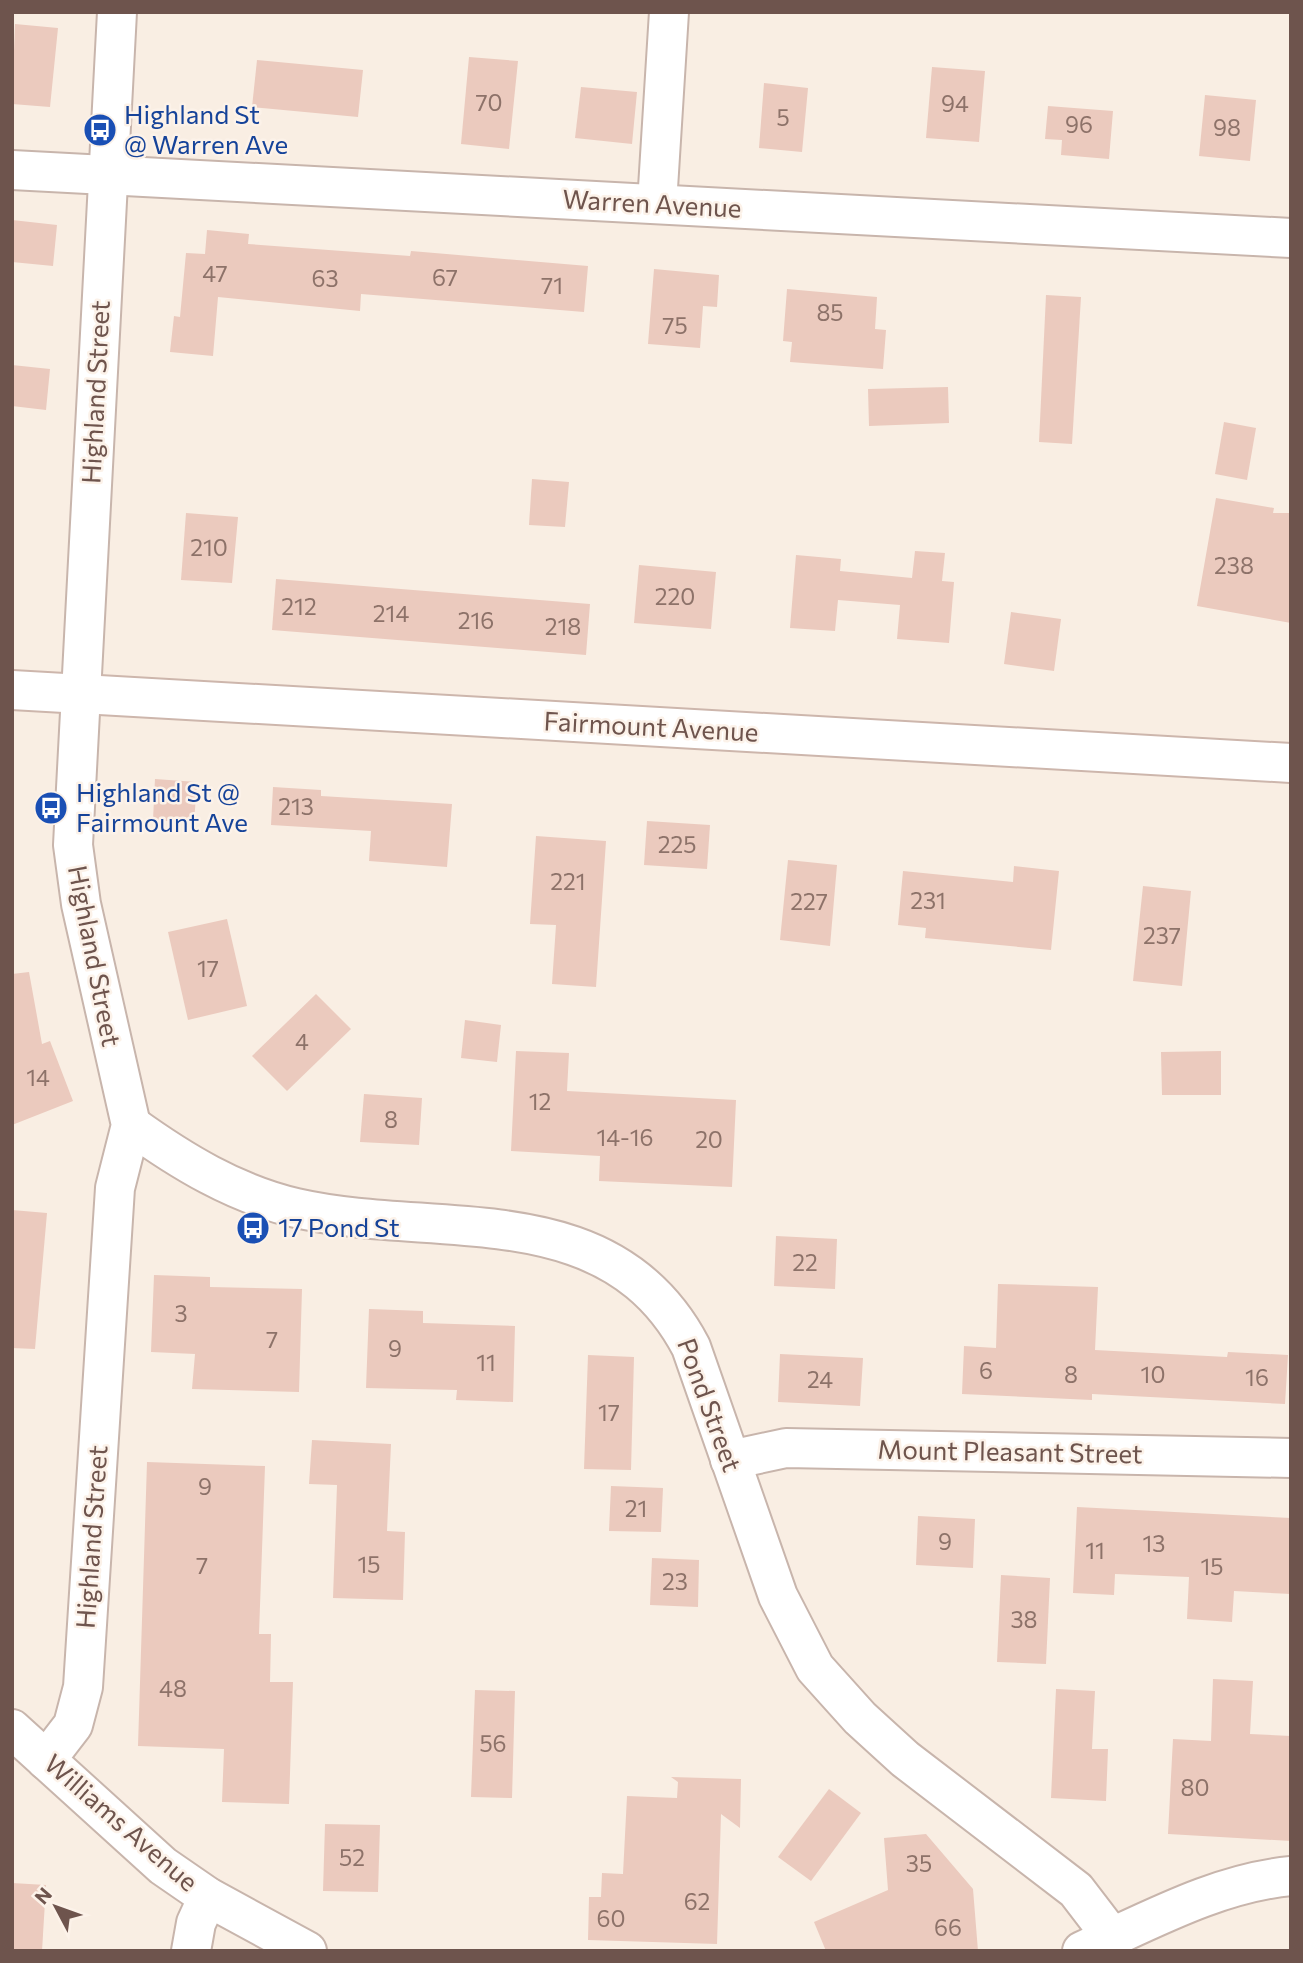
<svg xmlns="http://www.w3.org/2000/svg" width="1303" height="1963" viewBox="0 0 1303 1963" font-family="Commissioner,sans-serif">
  <rect width="100%" height="100%" fill="#f9eee3"/>
  <g fill="#ebcabe">
    <path d="M15,24l43,4 -8,79 -38,-3z"/>
    <path d="M469,57l49,4 -9,88 -48,-5z"/>
    <path d="M257,60l106,10 -5,47 -106,-10z"/>
    <path d="M932,67l53,4 -6,71 -53,-4z"/>
    <path d="M764,83l44,5 -6,64 -43,-4z"/>
    <path d="M581,87l56,5 -5,52 -57,-6z"/>
    <path d="M1205,95l51,5 -6,61 -51,-5z"/>
    <path d="M1048,106l65,5 -4,48 -48,-4 1,-15 -17,-1z"/>
    <path d="M12,220l45,5 -4,41 -41,-4z"/>
    <path d="M207,230l42,4 -1,10 162,12 1,-5 177,15 -4,46 -223,-18 -1,17 -142,-14 -5,59 -43,-4 4,-36 6,1 6,-64 19,1z"/>
    <path d="M654,269l65,6 -2,32 -14,-1 -3,42 -52,-4z"/>
    <path d="M787,289l90,8 -2,32 11,1 -3,39 -93,-7 2,-20 -9,-1z"/>
    <path d="M1046,295l35,2 -9,147 -33,-2z"/>
    <path d="M12,365l38,4 -4,41 -34,-4z"/>
    <path d="M948,387l1,36 -80,3 -1,-37z"/>
    <path d="M1224,422l32,6 -9,52 -32,-6z"/>
    <path d="M532,479l37,3 -4,45 -36,-2z"/>
    <path d="M1216,498l58,10 -1,5h18v110l-94,-17z"/>
    <path d="M186,513l52,4 -6,66 -51,-3z"/>
    <path d="M915,551l30,2 -3,28 12,1 -5,61 -52,-4 3,-34 -62,-5 -3,31 -45,-3 6,-73 45,4 -1,12 72,7z"/>
    <path d="M639,565l77,7 -5,57 -77,-6z"/>
    <path d="M276,579l314,25 -4,51 -314,-25z"/>
    <path d="M1011,612l50,7 -7,52 -50,-7z"/>
    <path d="M155,779l42,3 -3,41 -41,-3z"/>
    <path d="M273,787l48,3v6l131,8 -5,63 -78,-6 2,-30 -100,-6z"/>
    <path d="M647,821l63,4 -3,44 -63,-4z"/>
    <path d="M536,836l70,5 -10,146 -44,-3 4,-59 -26,-1z"/>
    <path d="M788,860l49,5 -7,81 -50,-6z"/>
    <path d="M1014,866l45,5 -8,79 -126,-12 1,-10 -28,-3 5,-54 110,11z"/>
    <path d="M1143,886l48,5 -9,95 -49,-5z"/>
    <path d="M227,919l20,87 -59,14 -20,-88z"/>
    <path d="M29,972l13,72 8,-3 23,60 -61,24v-151z"/>
    <path d="M316,994l35,35 -64,62 -35,-35z"/>
    <path d="M465,1020l36,5 -4,37 -36,-4z"/>
    <path d="M516,1051l53,2 -2,38 169,9 -4,87 -133,-6 1,-25 -89,-5z"/>
    <path d="M1221,1051v44h-59l-1,-43z"/>
    <path d="M364,1094l58,4 -3,47 -59,-3z"/>
    <path d="M12,1210l35,3 -12,136 -23,-1z"/>
    <path d="M776,1236l61,3 -2,50 -61,-3z"/>
    <path d="M154,1275l56,2v10l92,2 -3,103 -107,-3 3,-35 -44,-2z"/>
    <path d="M998,1284l100,3 -3,63 132,7 1,-5 60,3 -3,49 -193,-10v6l-130,-6 2,-48 32,2z"/>
    <path d="M369,1309l54,2v12l92,3 -2,76 -57,-2 1,-10 -91,-2z"/>
    <path d="M780,1354l83,4 -3,48 -82,-4z"/>
    <path d="M588,1355l46,2 -3,113 -47,-1z"/>
    <path d="M312,1440l79,4 -4,87 18,1 -2,68 -70,-2 4,-113 -28,-1z"/>
    <path d="M147,1462l118,4 -6,168h12l-1,48h23l-4,122 -67,-2 2,-53 -86,-3z"/>
    <path d="M611,1486l52,2 -2,44 -52,-1z"/>
    <path d="M1077,1507l214,11v76l-57,-3 -2,31 -45,-3 2,-42 -74,-3 -1,21 -41,-2z"/>
    <path d="M918,1516l57,3 -2,49 -57,-3z"/>
    <path d="M652,1558l47,2 -1,47 -48,-2z"/>
    <path d="M1001,1575l49,3 -4,86 -49,-2z"/>
    <path d="M1213,1679l40,2 -3,53 41,2v105l-123,-7 5,-95 38,2z"/>
    <path d="M1056,1689l39,2 -3,58h16l-2,52 -55,-3z"/>
    <path d="M475,1690l40,1 -3,107 -41,-1z"/>
    <path d="M671,1777l70,2 -1,49 -19,-14 -4,130 -129,-4 1,-43h12l1,-24 21,1 4,-78 50,2 1,-16z"/>
    <path d="M829,1789l32,24 -50,68 -33,-24z"/>
    <path d="M325,1824l55,1 -2,67 -55,-1z"/>
    <path d="M926,1834l47,55 5,62h-152l-12,-29 74,-32 -4,-52z"/>
    <path d="M12,1883l34,2 -4,66h-30z"/>
  </g>
  <g fill="none" stroke-linecap="round" stroke-linejoin="round">
    <defs>
      <g id="street">
        <path d="M12,170l1279,68"/>
        <path d="M657,204l12,-192"/>
        <path d="M131,1125c50,36 104,69 165,83 140,32 314,-15 395,139l87,249 37,72 45,50 45,41 171,131 36,47"/>
        <path d="M730,1460l56,-12 505,10"/>
        <path d="M12,1729l151,137 45,31 99,54"/>
        <path d="M46,1760l27,-35 10,-38 32,-499 16,-63 -50,-221 -8,-59 44,-833"/>
        <path d="M191,1951l5,-28 12,-26"/>
        <path d="M1082,1951c67,-30 135,-68 209,-75"/>
      </g>
      <path id="secondary" d="M12,690l1279,73"/>
    </defs>
    <use href="#street" stroke="#c8b5ac" stroke-width="42"/>
    <use href="#secondary" stroke="#cdb6ac" stroke-width="42"/>
    <use href="#street" stroke="#fff" stroke-width="38"/>
    <use href="#secondary" stroke="#fff" stroke-width="38"/>
  </g>
  <defs>
    <symbol id="bus-disc" viewBox="-11 -11 22 22"><circle r="9.5" fill="#1a4fb4" stroke="#fcf2e9"/><path d="M-5-6H5V4H4V6H2V4H-2V6H-4V4H-5ZM-3.5-4V0h7V-4ZM-3.5 1.2v1.5H-2V1.2ZM2 1.2v1.5H3.5V1.2Z" fill="#fff"/></symbol>
  </defs>
  <g fill-rule="evenodd">
    <use href="#bus-disc" x="81" y="111" width="38" height="38"/>
    <use href="#bus-disc" x="32" y="789" width="38" height="38"/>
    <use href="#bus-disc" x="234" y="1209" width="38" height="38"/>
  </g>
  <g text-anchor="middle" stroke-width="5" stroke-linejoin="round" paint-order="stroke">
    <g font-size="23" fill="#8d7269">
      <text x="489" y="111">70</text>
      <text x="955" y="112">94</text>
      <text x="783" y="126">5</text>
      <text x="1079" y="133">96</text>
      <text x="1227" y="136">98</text>
      <text x="215" y="282">47</text>
      <text x="445" y="286">67</text>
      <text x="325" y="287">63</text>
      <text x="552" y="294">71</text>
      <text x="830" y="321">85</text>
      <text x="675" y="334">75</text>
      <text x="209" y="556">210</text>
      <text x="1234" y="574">238</text>
      <text x="675" y="605">220</text>
      <text x="299" y="615">212</text>
      <text x="391" y="622">214</text>
      <text x="476" y="629">216</text>
      <text x="563" y="635">218</text>
      <text x="296" y="815">213</text>
      <text x="677" y="853">225</text>
      <text x="568" y="890">221</text>
      <text x="928" y="909">231</text>
      <text x="809" y="910">227</text>
      <text x="1162" y="944">237</text>
      <text x="208" y="977">17</text>
      <text x="302" y="1050">4</text>
      <text x="38" y="1086">14</text>
      <text x="540" y="1110">12</text>
      <text x="391" y="1128">8</text>
      <text x="625" y="1146">14-16</text>
      <text x="709" y="1148">20</text>
      <text x="805" y="1271">22</text>
      <text x="181" y="1322">3</text>
      <text x="272" y="1348">7</text>
      <text x="395" y="1357">9</text>
      <text x="486" y="1371">11</text>
      <text x="986" y="1379">6</text>
      <text x="1071" y="1383">8</text>
      <text x="1153" y="1383">10</text>
      <text x="1257" y="1386">16</text>
      <text x="820" y="1388">24</text>
      <text x="609" y="1421">17</text>
      <text x="205" y="1495">9</text>
      <text x="636" y="1517">21</text>
      <text x="945" y="1550">9</text>
      <text x="1154" y="1552">13</text>
      <text x="1095" y="1559">11</text>
      <text x="369" y="1573">15</text>
      <text x="202" y="1574">7</text>
      <text x="1212" y="1575">15</text>
      <text x="675" y="1590">23</text>
      <text x="1024" y="1628">38</text>
      <text x="173" y="1697">48</text>
      <text x="493" y="1752">56</text>
      <text x="1195" y="1796">80</text>
      <text x="352" y="1866">52</text>
      <text x="919" y="1872">35</text>
      <text x="697" y="1910">62</text>
      <text x="611" y="1927">60</text>
      <text x="948" y="1936">66</text>
    </g>
    <g font-size="26" fill="#164399" stroke="#fcf2e9" text-anchor="start">
      <text x="124" y="124">Highland St<tspan x="124" dy="30">@ Warren Ave</tspan></text>
      <text x="76" y="802">Highland St @<tspan x="76" dy="30">Fairmount Ave</tspan></text>
      <text x="278" y="1237">17 Pond St</text>
    </g>
    <g font-size="26" fill="#6e544d" stroke="#fcf2e9">
      <text transform="translate(652 204) rotate(3)" y="9">Warren Avenue</text>
      <text transform="translate(96 392) rotate(-87)" y="9">Highland Street</text>
      <text transform="translate(651 727) rotate(3)" y="9">Fairmount Avenue</text>
      <text transform="translate(94 956) rotate(79)" y="9">Highland Street</text>
      <text transform="translate(709 1405) rotate(70)" y="9">Pond Street</text>
      <text transform="translate(1010 1452) rotate(1)" y="9">Mount Pleasant Street</text>
      <text transform="translate(92 1537) rotate(-86)" y="9">Highland Street</text>
      <text transform="translate(121 1823) rotate(41)" y="9">Williams Avenue</text>
    </g>
  </g>
  <rect width="1303" height="1963" fill="none" stroke="#6e544d" stroke-width="28"/>
  <g transform="translate(56 1907) rotate(311)" stroke="#fcf2e9" stroke-width="5" paint-order="stroke">
  <path d="M0-5L12 26L0 18L-12 26Z" fill="#6e544d"/>
  <text y="-10" font-size="19" font-weight="bold" text-anchor="middle" fill="#6e544d">N</text>
  </g>
</svg>
